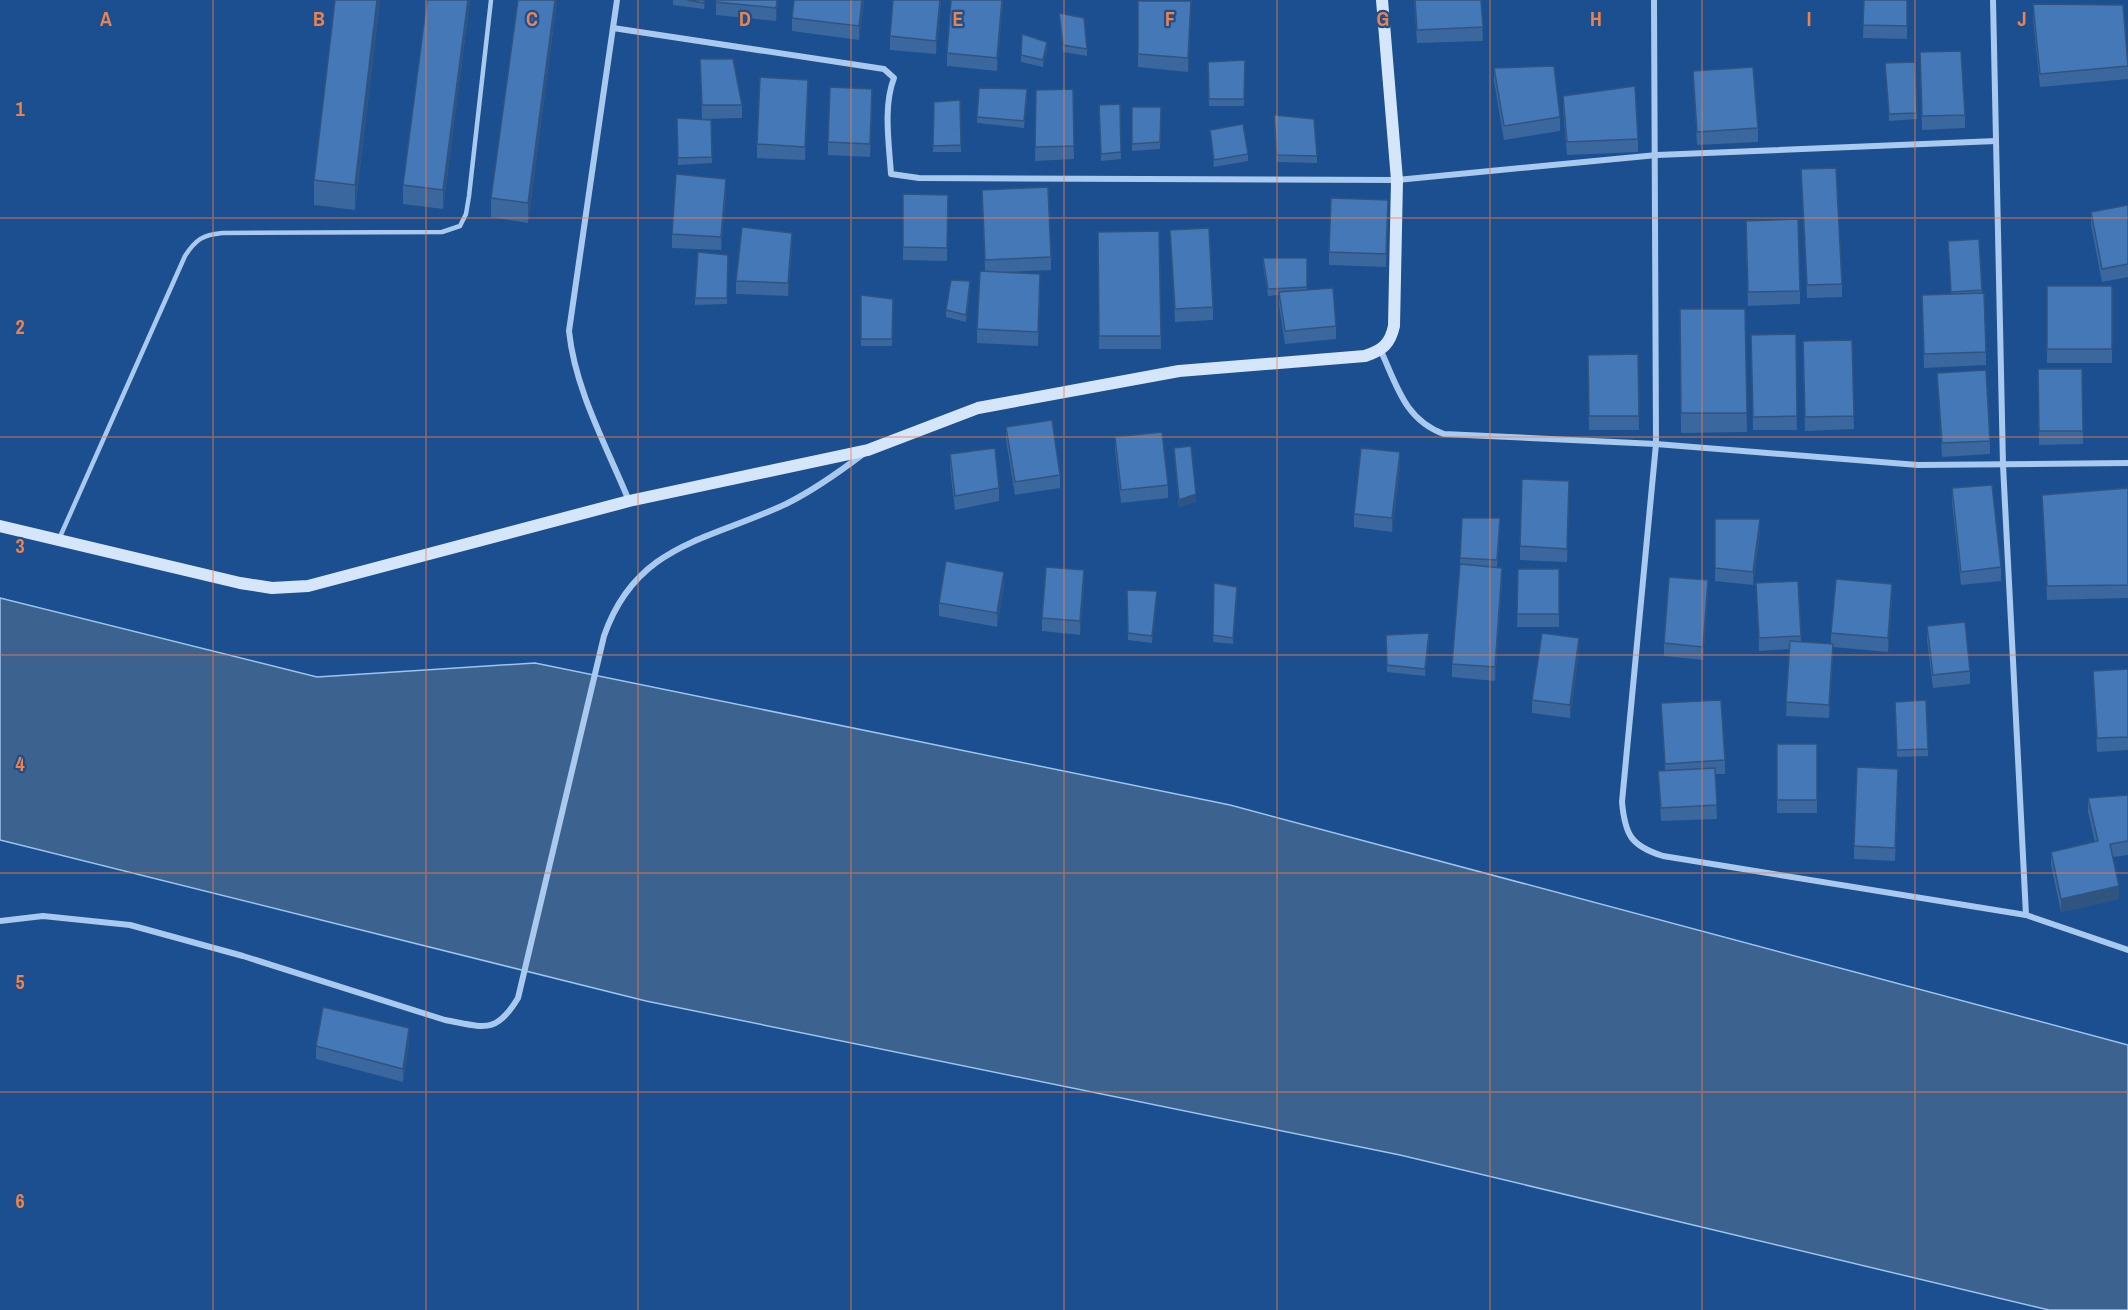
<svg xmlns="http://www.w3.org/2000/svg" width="2128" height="1310" viewBox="0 0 2128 1310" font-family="'Archivo Narrow',sans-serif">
  <rect width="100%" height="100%" fill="#1b4f8f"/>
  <path fill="#3c6290" stroke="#9cc4f0" stroke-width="1.5" d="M0,598l317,79 218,-14 695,142 898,240v265h-79l-649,-155 -754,-154 -646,-161z"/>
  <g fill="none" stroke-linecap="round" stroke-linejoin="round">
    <path stroke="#a9c9ee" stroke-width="4.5" d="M59,539l126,-283c11,-17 18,-21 37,-23l220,-1 18,-6 6,-12 3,-18 22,-196"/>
    <g stroke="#a9c9ee" stroke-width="6">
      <path d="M617,0l-48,331c6,59 38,116 60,170"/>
      <path d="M1654,0l2,444 -34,358c3,33 9,44 41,54l363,59 102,35"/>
      <path d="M1993,0l10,465 23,450"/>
      <path d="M613,28l271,41 10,9c-11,28 -5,66 -3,96l28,4 478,2 260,-25 339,-14"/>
      <path d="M1381,351c16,35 24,69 63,83l212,10 262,21 210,-2"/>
      <path d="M0,921l43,-5 87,9 113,31 202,64c39,7 51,15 73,-22l86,-362c32,-92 103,-95 182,-132 28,-14 52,-31 77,-50"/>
    </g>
    <path stroke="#d6e6fa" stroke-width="12" d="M0,526l240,57 32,5 36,-2 321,-85 239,-51 110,-42 201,-37 186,-15c18,-6 25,-12 29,-30l3,-146 -15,-180"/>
  </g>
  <g fill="#3a679d">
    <path d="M335,0h45l-25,210 -41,-5v-25z"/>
    <path d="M470,0l-27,209 -40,-5v-19z"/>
    <path d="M557,0l-29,223 -37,-6v-19z"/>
    <path d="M673,0h32l-1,9 -31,-4z"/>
    <path d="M716,0h62l-2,21 -60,-6z"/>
    <path d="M864,0l-5,40 -67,-9v-13z"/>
    <path d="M941,0l-5,54 -46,-4v-14z"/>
    <path d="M1003,0l-6,71 -50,-5v-13z"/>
    <path d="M1414,0h67l2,41 -66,2z"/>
    <path d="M1864,0h43v39l-44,-1z"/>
    <path d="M1138,1l53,13 -3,58 -50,-5z"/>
    <path d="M2033,4l95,59v16l-88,8 -7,-69z"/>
    <path d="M1059,13l28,36v7l-24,-4z"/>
    <path d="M1047,49l-4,18 -22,-5v-7z"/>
    <path d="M1920,52l45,63v13l-43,2z"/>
    <path d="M700,59l42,46v13l-40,1z"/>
    <path d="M1245,60l-1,46h-35l-1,-44z"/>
    <path d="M1885,63l32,50v6l-28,2z"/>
    <path d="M1494,68l66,49v14l-56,9 -10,-59z"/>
    <path d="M1693,71l65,57v14l-61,3z"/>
    <path d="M1073,89l1,70 -39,2 1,-71z"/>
    <path d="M808,93l-3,67 -48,-2v-14z"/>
    <path d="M1027,96l-3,32 -47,-5v-6z"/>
    <path d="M1563,96l75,43v13l-71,3 -4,-46z"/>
    <path d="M960,100l1,52h-28l1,-50z"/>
    <path d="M872,103l-2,54 -42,-2v-13z"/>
    <path d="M1120,104l1,55 -20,2 -2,-56z"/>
    <path d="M1132,107h29l-1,42 -28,2z"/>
    <path d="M677,118l34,2 1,43 -34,2z"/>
    <path d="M1274,122l43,34v7l-40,-1z"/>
    <path d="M1210,130l38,24v7l-34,6z"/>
    <path d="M1801,169l41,115v13l-35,1z"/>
    <path d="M982,190l69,67v13l-48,2 37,16 -2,58 -61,-3v-14l8,-58z"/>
    <path d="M726,192l-5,58 -49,-2v-14z"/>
    <path d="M903,194l45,1 -1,66 -44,-1z"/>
    <path d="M2128,205v72l-26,5 -11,-57v-13z"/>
    <path d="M1388,213l-2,54 -57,-2v-13z"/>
    <path d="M1170,230l43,77v13l-38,2z"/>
    <path d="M1159,231l2,118h-62l-1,-117z"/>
    <path d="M1746,234l54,57v13l-52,2z"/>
    <path d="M1979,239l7,113v13l-62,3 -2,-73 29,-1 -3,-53z"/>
    <path d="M792,246l-4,50 -52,-2v-13z"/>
    <path d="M728,255l-1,49 -32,1v-7z"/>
    <path d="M1263,258h44v32l29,36v13l-51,5 -6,-39v-10l-11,1 -5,-31z"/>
    <rect x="2047" y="286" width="65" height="77"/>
    <path d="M970,288l-4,34 -20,-5v-7z"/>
    <path d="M861,295l32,4 -1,47h-31z"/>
    <path d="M1680,309h65l2,123 -66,1z"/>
    <path d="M1796,334l1,96h-44l-2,-95z"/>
    <path d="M1852,340l2,89 -49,2 -2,-77z"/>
    <path d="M1638,354l1,76h-50l-1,-75z"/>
    <path d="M2038,369h44l1,75 -44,1z"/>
    <path d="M1937,373l53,68v13l-48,3z"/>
    <path d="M1006,427l54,48v13l-45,7 -9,-55z"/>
    <path d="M1115,437l53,48v13l-47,5 -6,-53z"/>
    <path d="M1174,448l22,53 -17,6 -5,-52z"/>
    <path d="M950,454l49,34v13l-44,9 -5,-42z"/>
    <path d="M1400,466l-8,66 -38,-5v-13z"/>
    <path d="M1952,488l49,79v14l-40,4 -9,-83z"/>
    <path d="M2128,488v110l-81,2 -5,-105z"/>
    <path d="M1569,495l-2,67 -47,-2v-14z"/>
    <path d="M1462,518l38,7 -3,42 5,14 -7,100 -43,-4v-13l8,-100z"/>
    <path d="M1715,519l45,13 -7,53 -38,-4z"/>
    <path d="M1518,569h41v58h-42z"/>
    <path d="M1798,581l3,61 30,2v-11l61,-35 -4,54 -55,-5 -4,71 -43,-2 3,-67 -30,2 -3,-68z"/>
    <path d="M1084,583l-4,52 -38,-4v-13z"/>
    <path d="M1214,583l23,11 -4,50 -20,-2z"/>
    <path d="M1004,586l-7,41 -58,-11v-13z"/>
    <path d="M1127,590l30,8 -5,45 -24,-3z"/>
    <path d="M1708,593l-5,67 -39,-4v-13z"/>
    <path d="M1927,626l43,45v13l-37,4 -6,-48z"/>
    <path d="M1386,635l43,5 -4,36 -38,-4z"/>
    <path d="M1579,652l-9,66 -38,-5v-13z"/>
    <path d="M2128,669v81l-31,2 -4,-81z"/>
    <path d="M1661,703l64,57v14h-10l2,45 -56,2 -3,-50 7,-1z"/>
    <path d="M1895,708l33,41v7l-31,1z"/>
    <rect x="1777" y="744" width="40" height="69"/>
    <path d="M1898,782l-3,79 -41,-2v-13z"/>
    <path d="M2128,795v66v-6l-15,2 6,42 -58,13 -10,-47v-13l44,-10 -7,-30v-14z"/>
    <path d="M409,1041l-6,41 -87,-23v-13z"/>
  </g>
  <g fill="#305480">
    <path d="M377,0h3l-25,210v-25z"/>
    <path d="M468,0h2l-27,209v-19z"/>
    <path d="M555,0h2l-29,223v-20z"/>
    <path d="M777,0h1l-2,21v-13z"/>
    <path d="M862,0h2l-5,40v-14z"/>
    <path d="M940,0h1l-5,54v-13z"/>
    <path d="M1002,0l1,6 -6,65v-13z"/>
    <path d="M1191,1v13l-3,58v-14z"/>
    <path d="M1047,42v7l-4,18v-7z"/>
    <path d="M808,80v13l-3,67v-13z"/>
    <path d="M872,89v14l-2,54v-13z"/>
    <path d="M726,179v13l-5,58v-13z"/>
    <path d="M792,233v13l-4,50v-13z"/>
    <path d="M970,281v7l-4,34v-7z"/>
    <path d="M1400,452v14l-8,66v-14z"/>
    <path d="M1196,494v7l-17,6v-7z"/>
    <path d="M1760,519v13l-7,53v-13z"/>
    <path d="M1502,568v13l-7,100v-14z"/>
    <path d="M1084,570v13l-4,52v-14z"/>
    <path d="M1004,572v14l-7,41v-14z"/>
    <path d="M1708,580v13l-5,67v-13z"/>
    <path d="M1892,584v14l-4,54v-14z"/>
    <path d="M1157,591v7l-5,45v-7z"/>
    <path d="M1429,633v7l-4,36v-7z"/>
    <path d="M1579,638v14l-9,66v-13z"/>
    <path d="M1833,644v13l-4,61v-13z"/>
    <path d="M2119,886v13l-58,13v-13z"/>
    <path d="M409,1028v13l-6,41v-13z"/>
  </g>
  <g fill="#4478b7" stroke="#305480" stroke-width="1.5">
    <path d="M335,0h42l-22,185 -41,-5z"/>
    <path d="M427,0h41l-25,190 -40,-5z"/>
    <path d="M518,0h37l-27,203 -37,-5z"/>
    <path d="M687,0h17v3z"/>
    <path d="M716,0h61l-1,8 -60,-6z"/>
    <path d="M794,0h68l-3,26 -67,-8z"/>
    <path d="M893,0h47l-4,41 -46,-5z"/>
    <path d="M951,0h51l-5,58 -50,-5z"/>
    <path d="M1415,0h66l2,27 -66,3z"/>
    <path d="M1864,0h43v26l-44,-1z"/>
    <path d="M1138,1h53l-3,57 -50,-4z"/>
    <path d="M2033,4l90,1 5,61 -88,8z"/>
    <path d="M1059,13l25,5 3,31 -24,-4z"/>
    <path d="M1022,34l25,8 -4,18 -22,-5z"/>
    <path d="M1961,51l4,64 -43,1 -2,-64z"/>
    <path d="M700,59h33l9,46h-40z"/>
    <path d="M1245,60l-1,39h-35l-1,-37z"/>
    <path d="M1915,62l2,51 -28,1 -4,-51z"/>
    <path d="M1554,66l6,51 -56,9 -10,-58z"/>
    <path d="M1753,67l5,61 -61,4 -4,-61z"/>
    <path d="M760,77l48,3 -3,67 -48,-3z"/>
    <path d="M1635,86l3,53 -71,3 -4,-46z"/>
    <path d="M830,87l42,2 -2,55 -42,-2z"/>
    <path d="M979,88l48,1 -3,32 -47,-4z"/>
    <path d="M1073,89l1,57 -39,1 1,-57z"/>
    <path d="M960,100l1,45 -28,1 1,-44z"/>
    <path d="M1120,104l1,48 -20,2 -2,-49z"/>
    <path d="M1132,107h29l-1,35 -28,2z"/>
    <path d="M1274,115l40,4 3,37 -40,-1z"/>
    <path d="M677,118l34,2 1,37 -34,1z"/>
    <path d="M1243,124l5,30 -34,6 -4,-30z"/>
    <path d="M1836,168l6,116 -35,1 -6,-116z"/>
    <path d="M676,174l50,5 -5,58 -49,-3z"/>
    <path d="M1048,187l3,70 -66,3 -3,-70z"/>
    <path d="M903,194l45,1 -1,53 -44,-1z"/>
    <path d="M1331,198l57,2 -2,54 -57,-2z"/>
    <path d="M2128,205v59l-26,5 -11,-57z"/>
    <path d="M1798,219l2,72 -52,1 -2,-71z"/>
    <path d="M742,227l50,6 -4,50 -52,-2z"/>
    <path d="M1209,228l4,79 -38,2 -5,-79z"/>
    <path d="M1159,231l2,105h-62l-1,-104z"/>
    <path d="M1979,239l3,51 -31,2 -3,-51z"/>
    <path d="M698,252l30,3 -1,43h-32z"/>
    <path d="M1263,258h44v29l-39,2z"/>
    <path d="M980,271l60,3 -2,58 -61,-3z"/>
    <path d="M951,280l19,1 -4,34 -20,-5z"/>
    <rect x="2047" y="286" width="65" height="63"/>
    <path d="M1333,288l3,38 -51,5 -6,-39z"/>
    <path d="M1984,293l2,59 -62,2 -2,-59z"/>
    <path d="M861,295l32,4 -1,40h-31z"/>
    <path d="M1680,309h65l2,104h-66z"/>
    <path d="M1796,334l1,82 -44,1 -2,-82z"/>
    <path d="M1852,340l2,76 -49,1 -2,-76z"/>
    <path d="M1638,354l1,62h-50l-1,-61z"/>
    <path d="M2038,369h44l1,62h-44z"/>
    <path d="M1986,370l4,71 -48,2 -5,-70z"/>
    <path d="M1052,420l8,55 -45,7 -9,-55z"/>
    <path d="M1162,432l6,53 -47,5 -6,-53z"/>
    <path d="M1191,446l5,48 -17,6 -5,-52z"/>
    <path d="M995,448l4,40 -44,8 -5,-42z"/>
    <path d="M1361,448l39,4 -8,66 -38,-4z"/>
    <path d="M1522,479l47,2 -2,68 -47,-3z"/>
    <path d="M1992,485l9,82 -40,5 -9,-84z"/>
    <path d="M2128,488v97l-81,1 -5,-91z"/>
    <path d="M1462,518h38l-3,42 -37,-2z"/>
    <path d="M1715,519h45l-7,53 -38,-4z"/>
    <path d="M946,561l58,11 -7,41 -58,-10z"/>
    <path d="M1460,564l42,4 -7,99 -43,-3z"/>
    <path d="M1046,567l38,3 -4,51 -38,-3z"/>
    <path d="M1518,569h41v45h-42z"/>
    <path d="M1669,577l39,3 -5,67 -39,-4z"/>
    <path d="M1836,579l56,5 -4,54 -57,-5z"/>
    <path d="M1798,581l3,55 -42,2 -3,-55z"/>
    <path d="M1214,583l23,4 -4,51 -20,-3z"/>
    <path d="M1127,590l30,1 -5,45 -24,-3z"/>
    <path d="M1965,622l5,49 -37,4 -6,-49z"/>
    <path d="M1429,633l-4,36 -38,-4 -1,-30z"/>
    <path d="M1542,633l37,5 -9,67 -38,-5z"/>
    <path d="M1790,641l43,3 -4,61 -43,-3z"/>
    <path d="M2128,669v68l-31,1 -4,-67z"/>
    <path d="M1721,700l4,60 -60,4 -4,-61z"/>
    <path d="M1926,700l2,49 -31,1 -2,-48z"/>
    <rect x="1777" y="744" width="40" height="56"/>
    <path d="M1857,767l41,2 -3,79 -41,-2z"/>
    <path d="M1715,768l2,37 -56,3 -3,-37z"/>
    <path d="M2128,795v46l-18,3 9,42 -58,13 -10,-47 47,-11 -10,-43z"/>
    <path d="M323,1007l86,21 -6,41 -87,-23z"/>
  </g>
  <path fill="none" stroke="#ee8249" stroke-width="1.5" stroke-opacity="0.55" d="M213,0v1310M426,0v1310M638,0v1310M851,0v1310M1064,0v1310M1277,0v1310M1490,0v1310M1702,0v1310M1915,0v1310M0,218h2128M0,437h2128M0,655h2128M0,873h2128M0,1092h2128"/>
  <g font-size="20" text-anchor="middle" font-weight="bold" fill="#ee8249" stroke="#1b4f8f" stroke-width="4.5" stroke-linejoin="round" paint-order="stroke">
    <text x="106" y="26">A</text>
    <text x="319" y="26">B</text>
    <text x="532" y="26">C</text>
    <text x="745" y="26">D</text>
    <text x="958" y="26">E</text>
    <text x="1170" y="26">F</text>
    <text x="1383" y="26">G</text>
    <text x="1596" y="26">H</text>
    <text x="1809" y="26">I</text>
    <text x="2022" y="26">J</text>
    <text x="20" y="116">1</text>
    <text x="20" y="334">2</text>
    <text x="20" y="553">3</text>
    <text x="20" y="771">4</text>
    <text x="20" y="989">5</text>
    <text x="20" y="1208">6</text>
  </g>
</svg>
